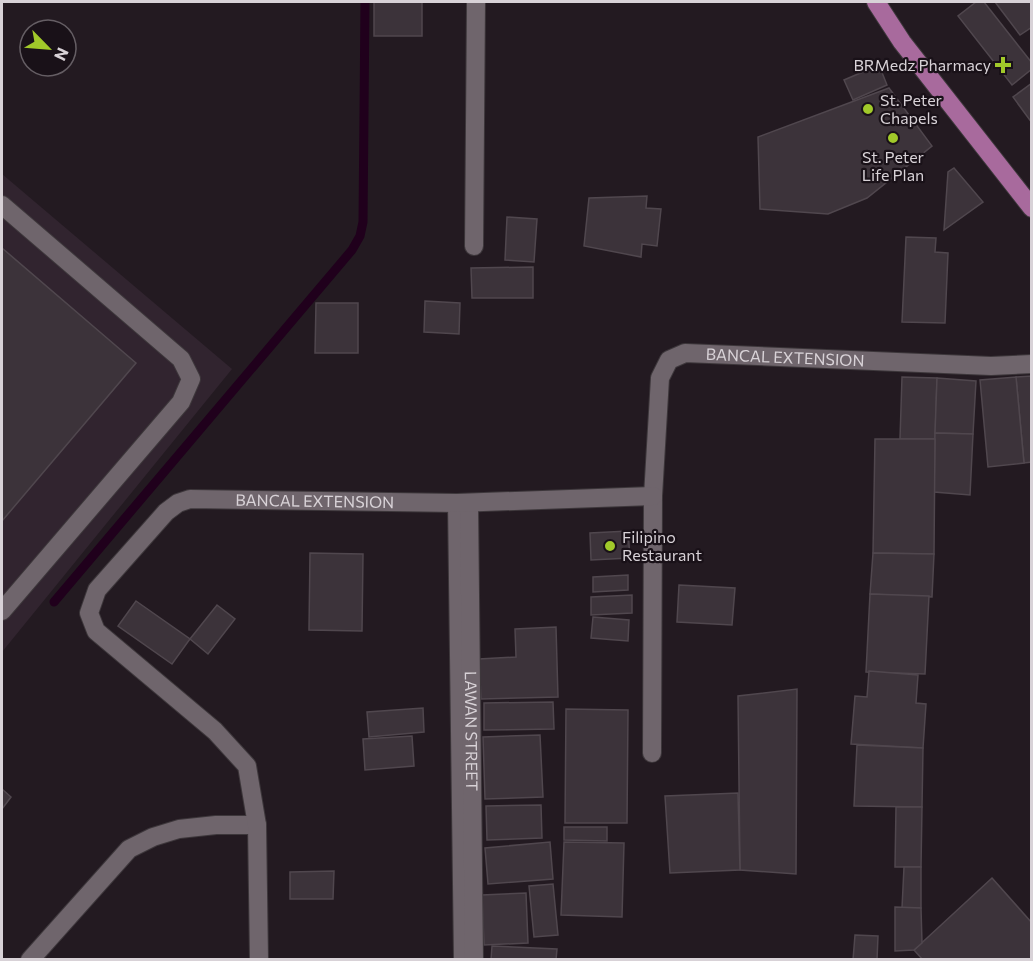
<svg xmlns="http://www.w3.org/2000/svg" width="1033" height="961" viewBox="0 0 1033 961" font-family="Commissioner,sans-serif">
  <rect width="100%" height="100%" fill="#231a21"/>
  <path fill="#31242f" d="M2,174l230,195 -230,283z"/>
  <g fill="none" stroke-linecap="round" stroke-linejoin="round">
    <path stroke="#20001c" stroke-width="9" d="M54,602l298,-352 8,-14 3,-14 2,-220"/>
  </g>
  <g fill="#3c333a" stroke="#50474e" stroke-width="1.5">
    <rect x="374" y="2" width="48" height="34"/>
    <path d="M976,2h8l48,61v6l-20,16 -54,-69z"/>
    <path d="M995,2h37v25l-12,8z"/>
    <path d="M879,65l8,20 -34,15 -9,-20z"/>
    <path d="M1032,83v40l-19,-26z"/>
    <path d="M889,88l43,58 -65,52 -39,16 -68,-5 -2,-72z"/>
    <path d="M954,168l29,34 -39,28 4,-58z"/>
    <path d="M647,196l-1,12 15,1 -4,37 -15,-2 -1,13 -57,-11 5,-48z"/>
    <path d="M507,217l30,2 -3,43 -29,-2z"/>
    <path d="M906,237l30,1 -1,14 13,1 -3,70 -43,-1z"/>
    <path d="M2,248l134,115 -134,158z"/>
    <path d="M533,267v31h-61l-1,-30z"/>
    <path d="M425,301l35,2 -1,31 -35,-2z"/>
    <path d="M316,303h42v50h-43z"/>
    <path d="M1032,376v86l-8,1 -8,-86z"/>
    <path d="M902,377l35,1 -2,61h-35z"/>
    <path d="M1016,377l8,86 -36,4 -8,-87z"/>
    <path d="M937,378l39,3 -3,53 -38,-1z"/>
    <path d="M935,433l38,1 -3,61 -36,-3z"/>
    <path d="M875,439h60l-1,115 -61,-1z"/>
    <path d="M628,531l2,27 -39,2 -1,-27z"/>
    <path d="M310,553l53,1 -1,77 -53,-1z"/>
    <path d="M873,553l61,1 -2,43 -62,-3z"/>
    <path d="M628,575v15l-35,2v-15z"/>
    <path d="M679,585l56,3 -3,37 -55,-3z"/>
    <path d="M870,594l59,2 -4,78 -59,-2z"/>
    <path d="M632,595v18l-41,2v-18z"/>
    <path d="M136,601l54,38 -18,25 -54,-38z"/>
    <path d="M217,605l18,14 -27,35 -18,-15z"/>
    <path d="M593,617l36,3 -1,21 -37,-3z"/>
    <path d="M556,627l2,70 -77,2 -2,-40 37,-2 -1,-28z"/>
    <path d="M869,671l49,4 -2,28 10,1 -3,44 -72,-4 4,-48 12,1z"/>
    <path d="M797,689l-1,185 -56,-4 -2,-174z"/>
    <path d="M553,702l1,27 -70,1v-27z"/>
    <path d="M423,708l1,24 -55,5 -2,-25z"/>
    <path d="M566,709l62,1 -1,113h-62z"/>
    <path d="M540,735l3,62 -58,2 -2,-62z"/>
    <path d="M412,736l2,30 -49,4 -2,-31z"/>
    <path d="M857,745l66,3 -1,59 -68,-1z"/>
    <path d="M2,789l9,8 -9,12z"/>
    <path d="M738,793l2,77 -70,3 -5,-77z"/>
    <path d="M541,805l1,33 -55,2 -1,-34z"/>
    <path d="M896,807h26l-1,60h-26z"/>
    <path d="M564,827h43v14l-43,-1z"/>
    <path d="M550,842l3,37 -65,5 -3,-36z"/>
    <path d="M564,842l60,1 -2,74 -61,-2z"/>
    <path d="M904,867h17v41h-19z"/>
    <path d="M334,871l-1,28h-43v-27z"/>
    <path d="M992,878l40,45v37h-109l-9,-10z"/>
    <path d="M553,884l5,51 -24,2 -5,-51z"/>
    <path d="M526,893l2,50 -44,2 -2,-50z"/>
    <path d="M895,907l26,1 1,35 -8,7 -19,1z"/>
    <path d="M855,935l23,1 -1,24h-24z"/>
    <path d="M492,946l65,3 -1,11h-65z"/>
  </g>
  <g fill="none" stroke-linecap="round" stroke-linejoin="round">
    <defs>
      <g id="service">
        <path d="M2,205l179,154 10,20 -10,23 -179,209"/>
        <path d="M457,503l6,457"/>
      </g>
      <g id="minor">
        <path d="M474,246l2,-244"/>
        <path id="s1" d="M469,503l5,457"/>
        <path id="s2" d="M652,753l1,-257 7,-118 9,-18 16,-7 306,13 41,-2"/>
        <path d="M30,960l99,-111 24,-12 26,-8 37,-4h41"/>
        <path id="s3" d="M259,960l-2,-135 -10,-59 -32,-35 -119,-100 -7,-18 8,-23 69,-78 12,-9 12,-4 267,4 196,-7"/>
      </g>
      <path id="trunk" d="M876,2l26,40 130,166"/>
    </defs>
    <use href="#service" stroke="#3d373b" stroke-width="20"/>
    <use href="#minor" stroke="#3d373b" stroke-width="20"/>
    <use href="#trunk" stroke="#3d373b" stroke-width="20"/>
    <use href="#service" stroke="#6f656c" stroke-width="18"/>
    <use href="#minor" stroke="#6f656c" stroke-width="18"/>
    <use href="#trunk" stroke="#a86a9d" stroke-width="18"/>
  </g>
  <g fill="#a1c92a" stroke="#191118" stroke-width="2">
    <path d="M1000 56h6v6h6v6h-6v6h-6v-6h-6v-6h6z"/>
    <circle cx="868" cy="109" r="6"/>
    <circle cx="893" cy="138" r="6"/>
    <circle cx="610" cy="546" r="6"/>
  </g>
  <g text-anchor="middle" stroke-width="4.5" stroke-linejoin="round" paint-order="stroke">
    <g font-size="16" fill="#d8d2d7" stroke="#191118" text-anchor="start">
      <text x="991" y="71" text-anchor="end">BRMedz Pharmacy</text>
      <text x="880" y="106">St. Peter<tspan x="880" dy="18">Chapels</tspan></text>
      <text x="893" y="163" text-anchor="middle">St. Peter<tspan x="893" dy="18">Life Plan</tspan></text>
      <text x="622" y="543">Filipino<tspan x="622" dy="18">Restaurant</tspan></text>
    </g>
    <g font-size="16" fill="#d8d2d7" stroke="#191118">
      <text dy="6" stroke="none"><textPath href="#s2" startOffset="513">BANCAL EXTENSION</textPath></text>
      <text dy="6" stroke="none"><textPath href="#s3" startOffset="698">BANCAL EXTENSION</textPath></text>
      <text dy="6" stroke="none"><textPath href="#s1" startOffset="228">LAWAN STREET</textPath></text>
    </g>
  </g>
  <rect width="1033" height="961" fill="none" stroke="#d8d2d7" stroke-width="6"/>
  <g transform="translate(48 48) rotate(115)"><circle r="28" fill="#191118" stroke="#655e64" stroke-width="1.5"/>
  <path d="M0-4.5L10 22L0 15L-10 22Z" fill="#a1c92a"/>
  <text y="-9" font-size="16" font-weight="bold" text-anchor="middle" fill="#d8d2d7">N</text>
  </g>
</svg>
